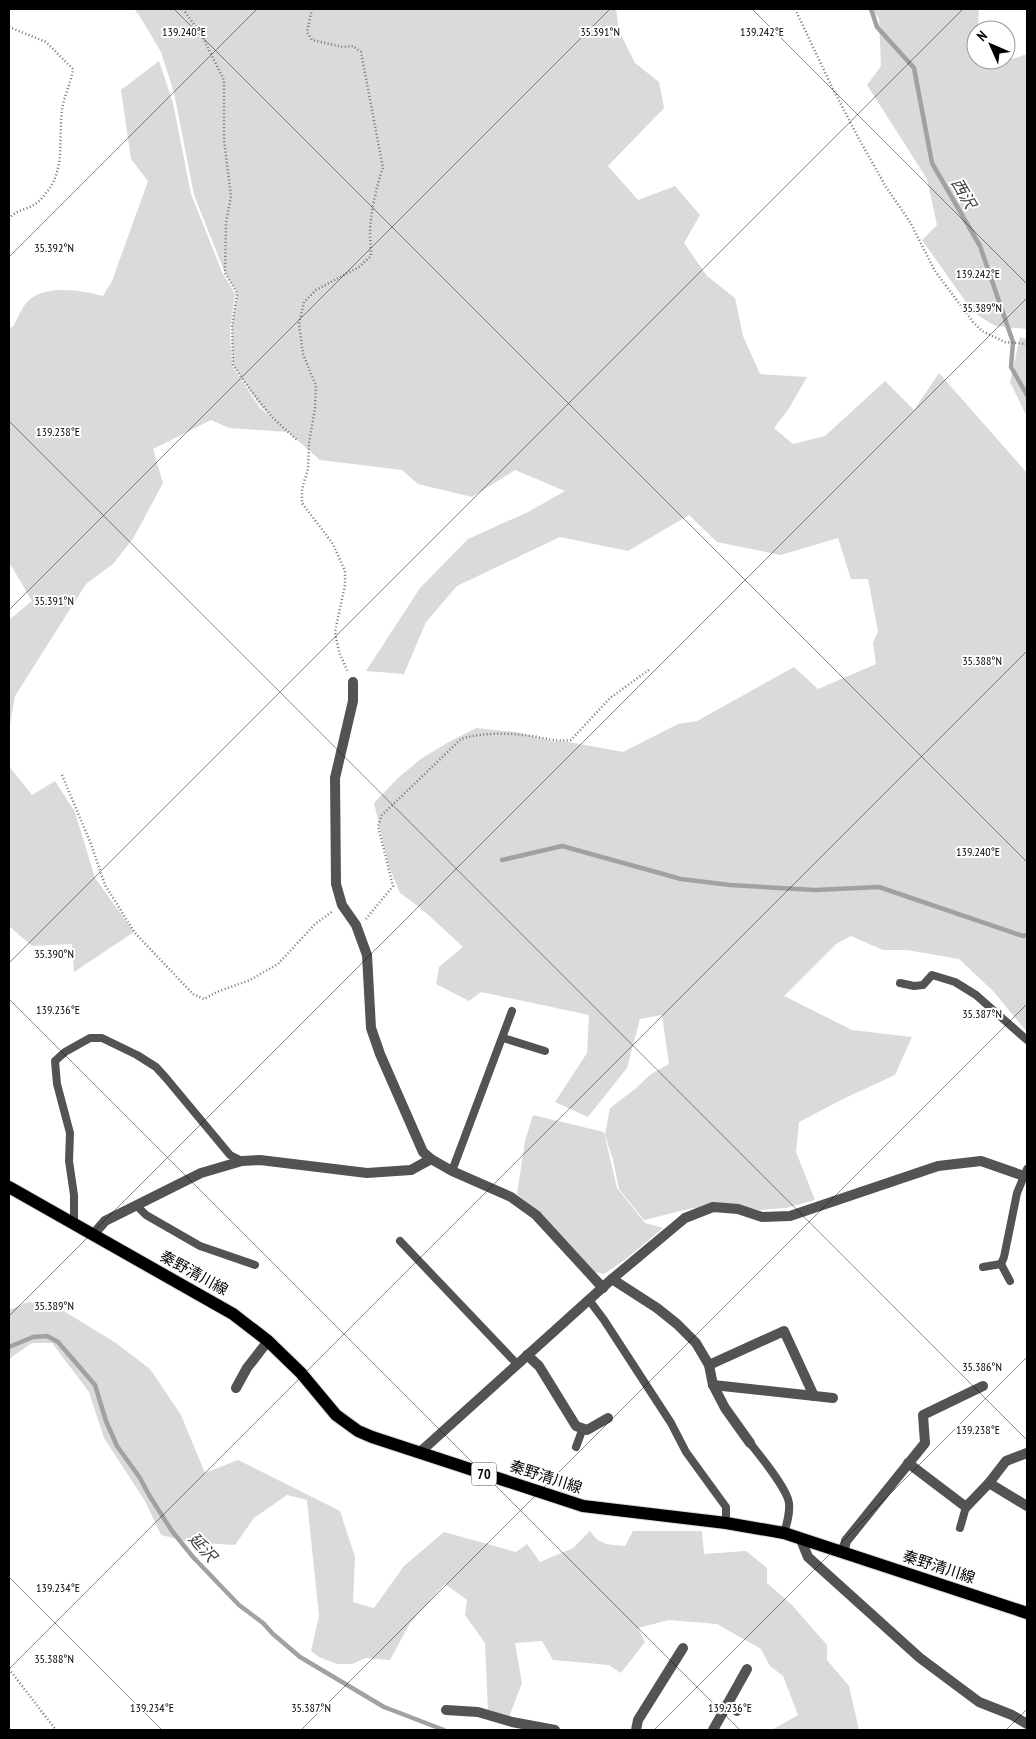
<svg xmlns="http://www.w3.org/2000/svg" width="1036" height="1739" viewBox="0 0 1036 1739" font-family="'PT Sans Narrow','Noto Sans JP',sans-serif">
  <rect width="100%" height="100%" fill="#fff"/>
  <g fill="#dadada">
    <path d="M134,9h482l3,22 16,32 24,19 5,26 -56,58 30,34 37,-14 25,29 -16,28 23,33 28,22 8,38 17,38 47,3 -19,33 -14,18 19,16 32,-8 60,-55 29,29 25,-37 88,100v559l-34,-41 -34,-32 -52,-9h-24l-32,-14 -15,8 -52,52 68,34 60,7 -17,38 -52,24 -44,23 -3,30 19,48 -29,8 -27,2 -23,-5 -43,3 -49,12 -25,-31 -6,-29 -8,-25 5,-27 25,-19 16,-15 18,-10 -7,-49 -22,4 -13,49 -39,49 -33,-15 32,-49 2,-38 -108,-23 -12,9 -33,-17 3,-17 24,-20 -40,-37 -23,-17 -11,-26 -15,-64 25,-26 23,-19 27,-16 27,-14 40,4 36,9 17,1 54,10 55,-28 19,-3 97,-54 24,22 58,-25 -3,-21 5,-12 -10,-52h-17l-13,-41 -57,17 -64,-13 -28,-27 -61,36 -68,-14 -103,49 -31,36 -22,52 -38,-3 54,-83 48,-49 60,-27 37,-21 -50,-21 -43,27 -54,-13 -16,-14 -82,-10 -32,-28 -59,-4 -18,-8 -58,29 10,34 -29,54 -21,27 -27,20 -71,112 -6,34v-110l23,-19 -23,-39v-234l4,-1c4,-8 8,-18 14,-25 17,-18 54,-12 76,-6l9,-15 36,-100 -17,-22 -10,-69 38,-29 14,42 18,91 31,78 13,22 -5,35 2,37 28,42 15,12 -14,-13 -28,-42 -1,-39 5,-33 -12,-20 -31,-78 -20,-102 -13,-41 -22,-37z"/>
    <path d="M872,9h107l-1,21h-2v30h30v-2l3,2 18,-6v275l-32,-3 -22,-14 -51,-72 15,-15 -10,-46 -60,-94 14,-19 -2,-47z"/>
    <path d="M1020,337l7,2v78l-17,-35z"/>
    <path d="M9,766l23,29 23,-14 20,31 20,66 39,54 -60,40 -2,-28 -40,2 -23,-20z"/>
    <path d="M533,1115l71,17 13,56 28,35 18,5 -37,31 -22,15 -9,-2 -57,-61 -21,-17 8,-53z"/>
    <path d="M28,1302l34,8 54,33 34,26 31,46 24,58 33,-13 102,51 15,46 -2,45 21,6 30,-42 40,-34 72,20 11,-8 13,18 33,-14 17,-17c10,15 19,13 35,15l8,-15h69l2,23 42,-3 21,17v15l24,21 36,41v15l22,26 10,44h-87l26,-15 -15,-39 -13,-10 -9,-17 -44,-25 -48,-4 -31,8 7,14 -24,31 -12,-8 -56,-5 -11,-19 -27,2 7,40 -13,34 -21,-4 -3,-70 -20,-28 2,-15 -22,-16 -35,39 -20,37 -24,-2 -14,6h-15l-18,-7 -8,-6 8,-35 -12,-116 -20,-5 -33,23 -19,27 -46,-3 -28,-7 -16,-34 -41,-63 -15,-46 -37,-49h-20l-23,16v-49z"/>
  </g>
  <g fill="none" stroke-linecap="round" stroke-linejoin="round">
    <g stroke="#a1a1a1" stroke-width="4.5">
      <path d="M871,9l6,18 37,41 18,95 48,83 33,96 -2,25 16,28"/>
      <path d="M502,860l60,-14 119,33 49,6 85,5 64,-3 144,49 4,-1"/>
      <path d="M9,1347l24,-10 14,-1 11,6 37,43 11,36 11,25 23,32 9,17 23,36 21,26 46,48 24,18 10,11 27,23 84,50 60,23"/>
    </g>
    <defs>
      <path id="primary" d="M9,1187l224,127 35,27 33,32 35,42 22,16 14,6 211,69 143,17 58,10 243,80"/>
    </defs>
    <use href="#primary" stroke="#dbdbdb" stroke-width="14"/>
    <g stroke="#757575" stroke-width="2.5" stroke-dasharray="1 2.5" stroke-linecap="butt">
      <path d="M183,9l18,25 23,46v60l7,56 -5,27 -1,50 12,20 -5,33 1,39 15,22 24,30 26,24"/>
      <path d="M312,9l-5,23 5,8 31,7 10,-1 8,6 22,116c-6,15 -13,48 -13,64 0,8 1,16 1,24l-12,11 -43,23 -12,12 -5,22 4,30 13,32 -1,22 -6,35 -1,26 -6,20v14l31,41 12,27v14l-10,47 4,20 9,20"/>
      <path d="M795,9l37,78 27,52 27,48 24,35 25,49 38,51 9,9 23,11 22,2"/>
      <path d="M9,27l37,15 27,27c-2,14 -9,27 -11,41 -4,28 4,60 -16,83 -3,4 -7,9 -11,11 -8,6 -20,6 -26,15"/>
      <path d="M62,775l29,69 14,41 30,48 58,61 11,5 13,-7 33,-12 28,-16 37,-40 18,-13"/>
      <path d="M366,919l27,-33 -15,-60 4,-11 79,-76c22,-7 48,-6 71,-3 13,2 25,6 39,4l39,-42 40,-29"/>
      <path d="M9,1669l47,61"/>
    </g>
    <g stroke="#535353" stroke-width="8">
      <path d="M900,983l14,3 9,-1 9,-10 23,7 21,13 51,45"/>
      <path d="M503,1038l42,13"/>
      <path d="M452,1171l60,-160"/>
      <path d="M137,1206l9,9 54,31 55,19"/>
      <path d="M74,1224v-29l-5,-34 1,-28 -13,-49 -2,-23 10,-9 25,-14h12l35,17 19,12 10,11 64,77 12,6"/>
      <path d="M400,1241l117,123"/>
      <path d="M1001,1264l3,-7 13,-64 10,-24"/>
      <path d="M983,1267l18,-3 9,17"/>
      <path d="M589,1300l15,20 67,103 15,29 40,55v16"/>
      <path d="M750,1443c10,13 37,45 39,60 1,11 -2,20 -5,30"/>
      <path d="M576,1447l7,-19"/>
      <path d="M960,1528l6,-21"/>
    </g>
    <g stroke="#535353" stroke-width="10">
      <path d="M353,682v19l-18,77 1,106 6,21 14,20 11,30 4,73 9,26 43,98 8,7 21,12 59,26 25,18 67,73"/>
      <path d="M93,1235l12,-14 96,-48 41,-12 18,-1 107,13 44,-3 20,-11"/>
      <path d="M612,1279l45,29 20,16 19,19 13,22 4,20 12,23 25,35"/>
      <path d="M527,1355l12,11 37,60 11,4 21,-12"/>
      <path d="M709,1365l75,-34 30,65"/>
      <path d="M713,1385l120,13"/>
      <path d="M236,1388l11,-20 21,-27"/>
      <path d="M419,1453l193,-174 73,-61 28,-11 25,2 24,8 28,-1 148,-50 43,-5 46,16"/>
      <path d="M908,1463l58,44 23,-24 17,-22 21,-8"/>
      <path d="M989,1483l38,23"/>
      <path d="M801,1540l7,17 112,101 59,44 33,13 15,9"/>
      <path d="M843,1553l3,-12 79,-98 -2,-28 60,-29"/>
      <path d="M727,1704l10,7"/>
      <path d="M446,1710l32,2 34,10 43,8"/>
      <path d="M636,1730l2,-10 45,-72"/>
      <path d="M713,1730l34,-61"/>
    </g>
    <use href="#primary" stroke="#000" stroke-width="12"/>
  </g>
  <path fill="none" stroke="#000" stroke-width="1" stroke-opacity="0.45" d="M174,9l853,853M752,9l275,275M9,257l248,-248M9,421l1018,1019M9,610l601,-601M9,963l954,-954M9,999l731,731M9,1316l1018,-1018M9,1577l153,153M9,1669l1018,-1018M301,1730l726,-726M654,1730l373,-373M1006,1730l21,-21"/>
  <g text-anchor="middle" stroke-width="4" stroke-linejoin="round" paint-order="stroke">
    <rect fill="#fff" stroke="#4c4c4c" stroke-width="1" x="471.5" y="1462.5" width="25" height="23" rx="4"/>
    <g font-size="14" font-weight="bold" fill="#000">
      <text x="484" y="1479">70</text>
    </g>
    <g font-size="15" fill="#000" stroke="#fff">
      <text transform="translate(194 1273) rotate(29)" y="5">秦野清川線</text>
      <text transform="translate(546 1477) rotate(18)" y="5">秦野清川線</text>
      <text transform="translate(939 1567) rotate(18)" y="5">秦野清川線</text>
    </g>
    <g font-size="16" font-style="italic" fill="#424242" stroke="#fff">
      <text transform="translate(964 193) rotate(60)" y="6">西沢</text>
      <text transform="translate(203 1547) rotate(48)" y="6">延沢</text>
    </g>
  </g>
  <g font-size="12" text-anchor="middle" fill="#000" stroke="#fff" stroke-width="4" stroke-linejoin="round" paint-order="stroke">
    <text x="184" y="36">139.240°E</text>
    <text x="600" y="36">35.391°N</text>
    <text x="762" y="36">139.242°E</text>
    <text x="54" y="252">35.392°N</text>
    <text x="978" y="278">139.242°E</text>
    <text x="982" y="312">35.389°N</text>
    <text x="58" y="436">139.238°E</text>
    <text x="54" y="605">35.391°N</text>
    <text x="982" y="665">35.388°N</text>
    <text x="978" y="856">139.240°E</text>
    <text x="54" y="958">35.390°N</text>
    <text x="58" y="1014">139.236°E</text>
    <text x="982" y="1018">35.387°N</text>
    <text x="54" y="1310">35.389°N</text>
    <text x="982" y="1371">35.386°N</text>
    <text x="978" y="1434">139.238°E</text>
    <text x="58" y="1592">139.234°E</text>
    <text x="54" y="1663">35.388°N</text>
    <text x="152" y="1712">139.234°E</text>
    <text x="311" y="1712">35.387°N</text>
    <text x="730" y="1712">139.236°E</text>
  </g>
  <rect width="1036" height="1739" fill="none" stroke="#000000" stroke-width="20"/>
  <g transform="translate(991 45) rotate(315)"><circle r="24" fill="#ffffff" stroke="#999999"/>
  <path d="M0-4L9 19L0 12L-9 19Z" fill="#000000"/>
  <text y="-8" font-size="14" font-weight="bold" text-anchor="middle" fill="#000000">N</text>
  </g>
</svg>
